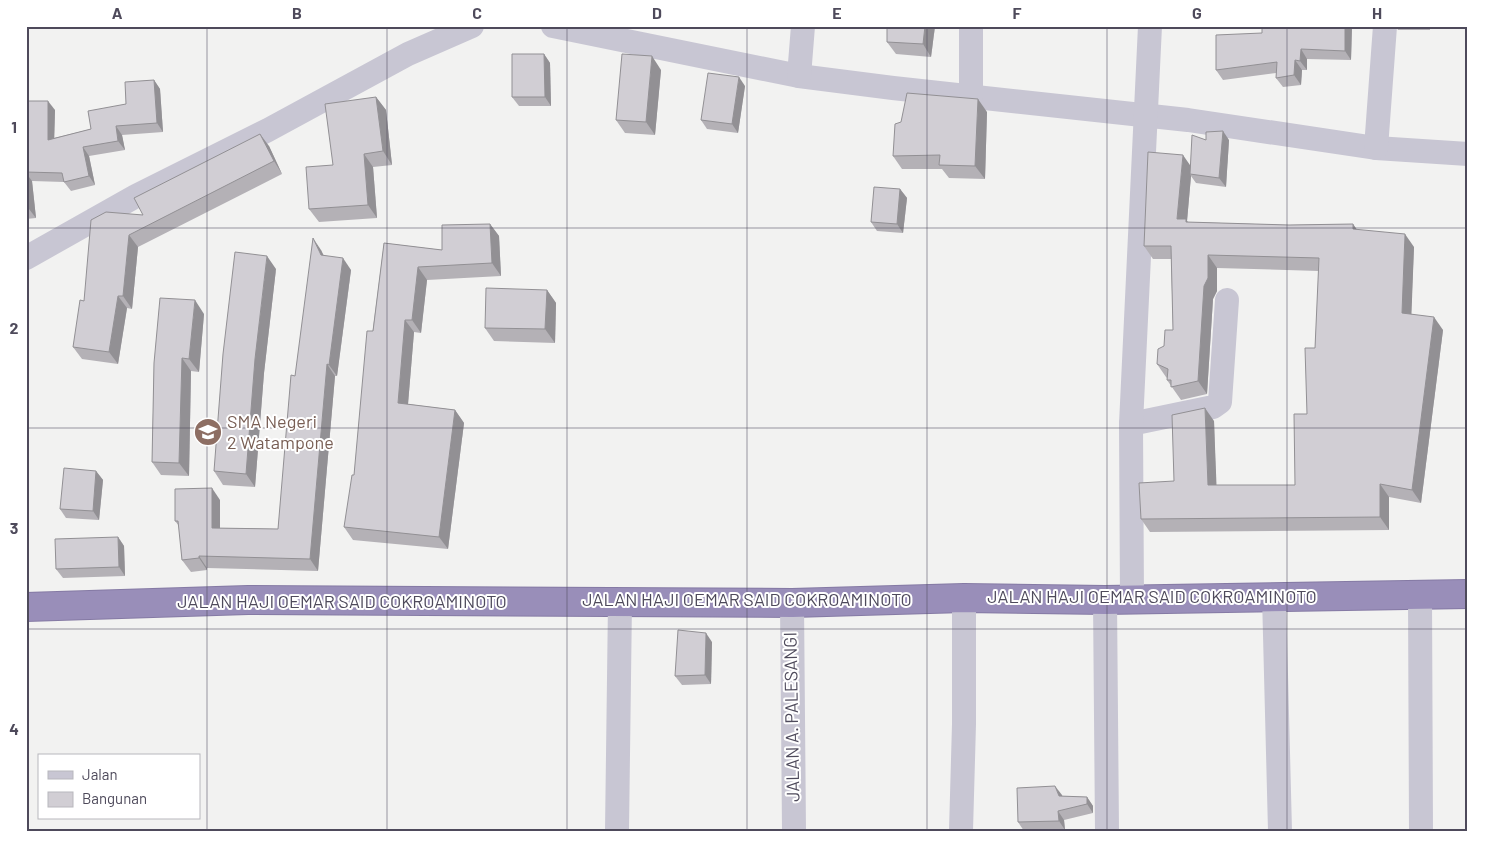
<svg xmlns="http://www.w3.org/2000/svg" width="1494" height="857" viewBox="0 0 1494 857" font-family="Barlow,sans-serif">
  <rect width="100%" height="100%" fill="#f2f2f1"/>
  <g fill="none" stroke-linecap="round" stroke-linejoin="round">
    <defs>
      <path id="highway" d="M26,607l222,-7 544,3 172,-5 141,2 363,-6"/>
    </defs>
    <use href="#highway" stroke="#857aa4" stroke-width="30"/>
    <g stroke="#c8c6d3" stroke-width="24">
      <path d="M553,26l246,50 94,12 295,32 188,28 92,6"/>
      <path d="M799,76l4,-50"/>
      <path d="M971,97v-71"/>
      <path d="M1376,148l9,-122"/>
      <path d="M26,258l110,-62 132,-66 140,-76 64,-28"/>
      <path d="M1131,424l82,-17 7,-5 7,-102"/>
      <path d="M1420,595l1,236"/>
      <path d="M1274,596l6,235"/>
      <path d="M1132,599l-1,-175 19,-398"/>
      <path d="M1105,600l2,231"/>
      <path d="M792,603l2,228"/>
      <path d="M617,831l3,-229"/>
      <path d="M961,831l3,-107v-126"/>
    </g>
    <use href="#highway" stroke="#998eb9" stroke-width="28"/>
  </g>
  <g fill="#b4b1b6">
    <path d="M887,26h48l-4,31 -35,-3 -9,-12z"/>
    <path d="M1262,26h90l-1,34 -44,-1v11h-5l-1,15 -18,2 -7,-9v-5l-53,7 -7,-10 46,-37z"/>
    <path d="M1396,26h34v4h-32z"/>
    <path d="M544,54l6,9 1,43h-32l-7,-9z"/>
    <path d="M661,70l-6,65 -30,-2 -9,-13z"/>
    <path d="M154,80l6,9 3,43 -41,3 3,15 -36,6 6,29 -24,6 -7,-9 -32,-1 4,37 -10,1v-118l29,9 -1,28 37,-9 35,-25z"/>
    <path d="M745,86l-7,47 -31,-4 -6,-9z"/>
    <path d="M376,97l10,13 6,55 -19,2 4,51 -58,4 -10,-13 24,-44z"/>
    <path d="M987,112l-2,67 -36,-1 -7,-9h-40l-9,-13z"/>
    <path d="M1206,140h23l-3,47 -30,-4 -5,-7 -4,45 1,1 101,3 64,-1 4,6 57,17 -3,67 32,16 -22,173 -32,-6v33l-239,2 -9,-13 33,-38 40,-60 2,64h79l12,-71 8,-66 4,-77 -102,-3v23l-4,8 -6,95 -26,6 -14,-20v-2l-1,-1 -9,-13 7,-18 9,-16 -2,-71h-18l-9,-13 46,-80z"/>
    <path d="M269,146l13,28 -144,73 -6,62 -5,-1 -9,56 -36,-5 -9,-12 11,-46 59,-86z"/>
    <path d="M900,189l7,9 -4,35 -26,-2 -6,-9z"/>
    <path d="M490,224l9,12 2,40 -74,4 -6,53 -7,-1 -6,72 47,6 9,13 -16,126 -95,-9 -9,-13 10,-52 30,-232 58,7z"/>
    <path d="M321,250l3,6 27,14 -14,106h-2l-17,195 -111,-3v2l-16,2 -9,-12 -3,-34 -4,-5 45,-21v28l58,1 17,-153z"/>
    <path d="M276,269l-12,104 -9,114 -32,-2 -9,-14z"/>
    <path d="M547,290l9,13 -1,40 -61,-2 -9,-13z"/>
    <path d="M204,314l-5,58 -8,-1 -2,105 -28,-1 -9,-13 2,-99z"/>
    <path d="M96,471l7,9 -4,40 -33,-2 -6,-9z"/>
    <path d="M118,537l6,9 1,30 -62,2 -7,-9z"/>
    <path d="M712,642l-1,42 -29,1 -7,-9z"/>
    <path d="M1062,796l25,1 6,9v7l-29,7 1,10 -41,1 -6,-9z"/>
  </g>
  <g fill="#929094">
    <path d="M925,26h10l-4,31 -8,-13z"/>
    <path d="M1345,26h7l-1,34 -6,-9z"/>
    <path d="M1301,49l6,10v11l-7,-9z"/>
    <path d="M544,54l6,9 1,43 -6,-9z"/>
    <path d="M652,56l9,14 -6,65 -9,-13z"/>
    <path d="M1295,60l7,10 -1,15 -7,-10z"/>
    <path d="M739,77l6,9 -7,47 -6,-9z"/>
    <path d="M154,80l6,9 3,43 -6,-9z"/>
    <path d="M376,97l10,13 6,55 -9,-14z"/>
    <path d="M978,99l9,13 -2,67 -10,-13z"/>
    <path d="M48,101l7,9 -1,38 -6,-8z"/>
    <path d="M116,126l6,9 3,15 -7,-9z"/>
    <path d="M1223,131l6,9 -3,47 -7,-9z"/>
    <path d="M260,134l9,12 13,28 -8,-13z"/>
    <path d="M83,147l6,9 6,29 -6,-9z"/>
    <path d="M364,154l9,13 4,51 -9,-13z"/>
    <path d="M1183,155l9,13 -2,6 1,2 -4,45 8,11 -18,-13z"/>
    <path d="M26,173l6,8 4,37 -7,-9z"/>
    <path d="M900,189l7,9 -4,35 -6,-9z"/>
    <path d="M490,224l9,12 2,40 -9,-13z"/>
    <path d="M1353,224l9,13 -9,-8z"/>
    <path d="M1405,234l9,13 -3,79 -9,-13z"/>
    <path d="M129,235l9,12 -6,62 -9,-13z"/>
    <path d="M313,238l8,12 8,17 -8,-12z"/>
    <path d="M1208,255l9,13v23l-4,8 -6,95 -9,-13 6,-95z"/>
    <path d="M267,256l9,13 -12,104 -9,114 -9,-13 9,-115z"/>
    <path d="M343,258l8,12 -14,106 -8,-11z"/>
    <path d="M418,267l9,13 -6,53 -9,-13z"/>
    <path d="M547,290l9,13 -1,40 -10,-14z"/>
    <path d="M118,296l9,12 -9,56 -9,-12z"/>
    <path d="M195,300l9,14 -5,58 -10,-13z"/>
    <path d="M1434,317l9,13 -22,173 -9,-13z"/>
    <path d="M405,320l9,12 -7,84 -9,-13z"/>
    <path d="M182,358l9,13 -2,105 -10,-13z"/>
    <path d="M327,364l8,12 -17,195 -8,-12z"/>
    <path d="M1205,408l9,13 3,77 -9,-13z"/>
    <path d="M455,410l9,13 -16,126 -9,-12z"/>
    <path d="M96,471l7,9 -4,40 -6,-9z"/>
    <path d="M1380,484l9,13v33l-9,-13z"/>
    <path d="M212,488l8,12v39l-8,-11z"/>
    <path d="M118,537l6,9 1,30 -6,-9z"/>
    <path d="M199,556l8,12v2l-8,-12z"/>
    <path d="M706,633l6,9 -1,42 -6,-9z"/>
    <path d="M1055,786l7,9 3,10 -6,-9z"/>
    <path d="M1087,797l6,9v7l-6,-9z"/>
    <path d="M1058,811l6,9 1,10 -6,-9z"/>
  </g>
  <g fill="#d1ced4" stroke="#929094">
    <path d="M887,26h38l-2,18 -36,-2z"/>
    <path d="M1262,26h83v25l-44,-2 -1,12 -5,-1 -1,15 -18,3 1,-16 -61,8v-35l46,-2z"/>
    <path d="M512,54h32l1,43h-33z"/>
    <path d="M622,54l30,2 -6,66 -30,-2z"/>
    <path d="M708,73l31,4 -7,47 -31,-4z"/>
    <path d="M154,80l3,43 -41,3 2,15 -35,6 6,29 -25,6 -2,-9 -36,-1v-71h22v39l43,-11 -3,-18 38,-7 -1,-22z"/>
    <path d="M907,93l71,6 -3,67 -36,-1 1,-10 -47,1 2,-32 6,-2z"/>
    <path d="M376,97l7,54 -19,3 4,51 -59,4 -3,-42 27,-2 -8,-61z"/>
    <path d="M1223,131l-4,47 -29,-4 2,-39 14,5v-8z"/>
    <path d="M260,134l14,27 -145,74 -6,61h-5l-9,56 -36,-5 7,-47 4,1 7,-81 15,-8 37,3 -9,-17z"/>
    <path d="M1148,152l35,3 -6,64h9v3l103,3 64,-1v5l52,5 -3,79 32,4 -22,173 -32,-6v33l-239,2 -2,-36 35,-2 -2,-66 33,-7 3,77h87l-1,-71h13l-2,-66h10l4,-90 -111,-3v23l-4,8 -6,95 -27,6v-7h-4l1,-11 -11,-5 1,-15 6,-3 1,-16h8l-2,-84h-27z"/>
    <path d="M26,179l3,30h-3z"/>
    <path d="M874,187l26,2 -3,35 -26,-2z"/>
    <path d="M490,224l2,39 -74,4 -6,53h-7l-7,83 57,7 -16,127 -95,-10 8,-52h2l13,-144h6l11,-88 58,7v-25z"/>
    <path d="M313,238l8,17 22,3 -14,107 -2,-1 -17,195 -111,-3v2l-17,2 -4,-39h-3v-32l37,-1v40l66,1 13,-154 4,1z"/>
    <path d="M235,252l32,4 -12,103 -9,115 -32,-3 9,-117z"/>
    <path d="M486,288l61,2 -2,39 -60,-1z"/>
    <path d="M160,298l35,2 -6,59 -7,-1 -3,105 -27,-1 2,-99z"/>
    <path d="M64,468l32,3 -3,40 -33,-2z"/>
    <path d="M118,537l1,30 -63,2 -1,-30z"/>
    <path d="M678,630l28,3 -1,42 -30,1z"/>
    <path d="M1055,786l4,10 28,1v7l-29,7 1,10 -41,1 -1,-34z"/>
  </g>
  <path fill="none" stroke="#4e4a5b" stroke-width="1" stroke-opacity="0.55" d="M207,26v805M387,26v805M567,26v805M747,26v805M927,26v805M1107,26v805M1287,26v805M26,228h1442M26,428h1442M26,629h1442"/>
  <defs>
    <symbol id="school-disc" viewBox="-11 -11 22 22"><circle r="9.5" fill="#8d6e63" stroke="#fff"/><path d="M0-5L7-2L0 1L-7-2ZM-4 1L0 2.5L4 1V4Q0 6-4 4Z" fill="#fff"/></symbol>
  </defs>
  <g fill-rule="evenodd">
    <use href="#school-disc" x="192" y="416" width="32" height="32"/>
  </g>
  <g text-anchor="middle" stroke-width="4" stroke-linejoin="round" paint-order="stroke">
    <g font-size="18" fill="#785e54" stroke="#fff" text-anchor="start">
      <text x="227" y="428">SMA Negeri<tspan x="227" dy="21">2 Watampone</tspan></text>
    </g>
    <g font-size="18" fill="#4e4a5b" stroke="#fff">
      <text x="1152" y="603">JALAN HAJI OEMAR SAID COKROAMINOTO</text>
      <text x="747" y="606">JALAN HAJI OEMAR SAID COKROAMINOTO</text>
      <text x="342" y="608">JALAN HAJI OEMAR SAID COKROAMINOTO</text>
      <text transform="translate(792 717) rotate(-91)" y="6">JALAN A. PALESANGI</text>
    </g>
  </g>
  <rect width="1494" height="857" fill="none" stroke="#ffffff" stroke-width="55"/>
  <rect x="38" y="754" width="162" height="65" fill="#ffffff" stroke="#b8b7bd"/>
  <rect x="48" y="771" width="25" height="8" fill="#c8c6d3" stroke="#b8b7bd"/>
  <text x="82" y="780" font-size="15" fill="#4e4a5b">Jalan</text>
  <rect x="48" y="792" width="25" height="15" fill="#d1ced4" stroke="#b8b7bd"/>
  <text x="82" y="804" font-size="15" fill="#4e4a5b">Bangunan</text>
  <rect x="28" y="28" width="1438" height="802" fill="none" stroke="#4e4a5b" stroke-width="2"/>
  <g font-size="16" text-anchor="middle" font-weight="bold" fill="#4e4a5b">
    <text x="117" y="19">A</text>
    <text x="297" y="19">B</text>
    <text x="477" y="19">C</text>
    <text x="657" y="19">D</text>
    <text x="837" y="19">E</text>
    <text x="1017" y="19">F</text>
    <text x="1197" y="19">G</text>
    <text x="1377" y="19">H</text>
    <text x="14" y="133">1</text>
    <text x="14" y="334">2</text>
    <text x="14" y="534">3</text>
    <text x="14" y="735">4</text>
  </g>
</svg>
